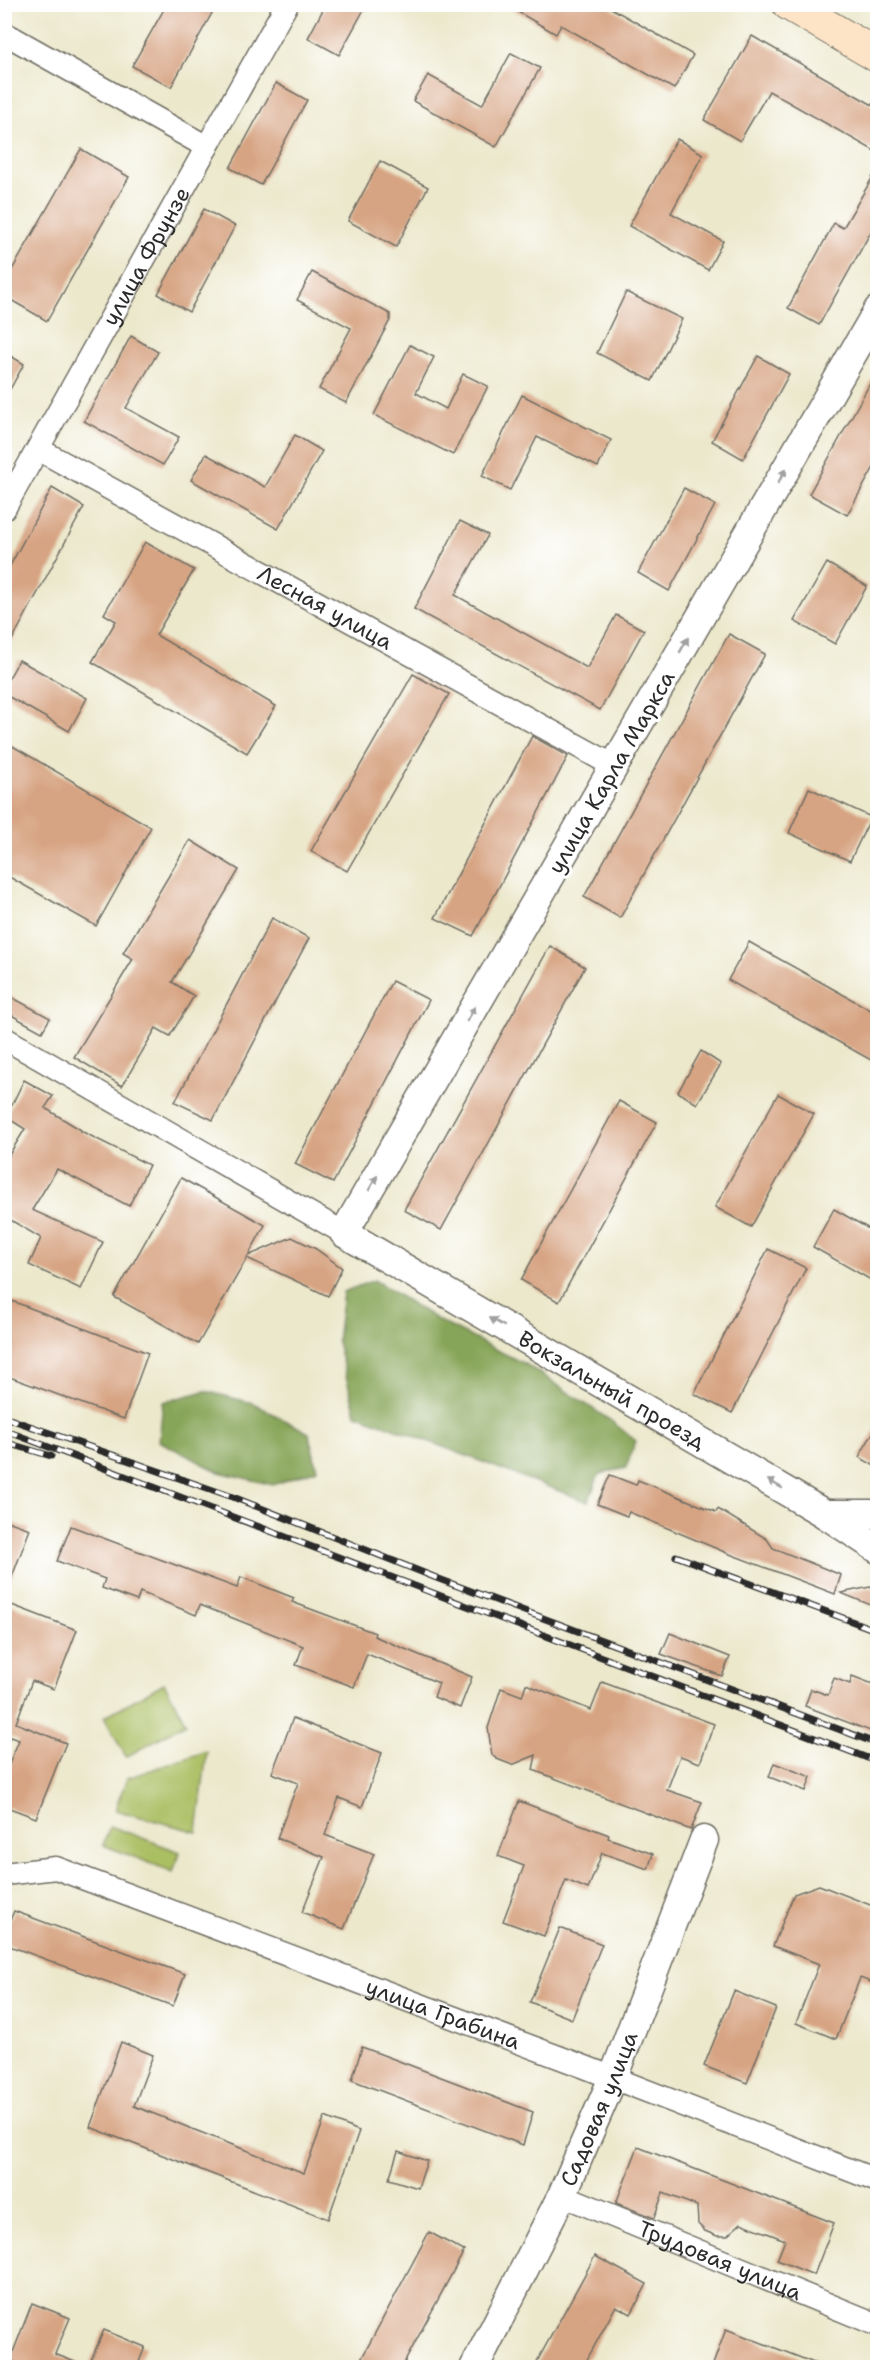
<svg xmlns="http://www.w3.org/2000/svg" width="882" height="2372" viewBox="0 0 882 2372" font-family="'Shantell Sans',sans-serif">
  <rect width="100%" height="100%" fill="#fff"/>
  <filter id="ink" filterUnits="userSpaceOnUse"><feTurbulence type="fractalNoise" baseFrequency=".0167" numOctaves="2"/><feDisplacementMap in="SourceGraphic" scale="12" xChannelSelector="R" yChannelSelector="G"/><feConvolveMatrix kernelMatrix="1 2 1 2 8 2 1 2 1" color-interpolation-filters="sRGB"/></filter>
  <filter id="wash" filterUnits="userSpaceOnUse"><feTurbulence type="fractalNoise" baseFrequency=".008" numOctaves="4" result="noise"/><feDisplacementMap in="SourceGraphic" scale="24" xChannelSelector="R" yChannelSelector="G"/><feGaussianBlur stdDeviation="1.35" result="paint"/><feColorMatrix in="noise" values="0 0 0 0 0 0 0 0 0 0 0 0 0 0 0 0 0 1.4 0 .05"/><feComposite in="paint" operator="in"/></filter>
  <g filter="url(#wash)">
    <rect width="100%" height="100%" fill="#ece8cc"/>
    <g fill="#aabe62" stroke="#6a7446" stroke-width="1.5">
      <path d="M164,1683l22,40 -60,34 -22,-40z"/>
      <path d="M207,1751l-10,81 -82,-22 12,-32z"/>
      <path d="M110,1826l70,26 -7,20 -70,-27z"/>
    </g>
    <g fill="#87a558" stroke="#596842" stroke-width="1.5">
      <path d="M374,1280l67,42 86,43 83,55 26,21 -10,27 -27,6 -11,28 -232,-88 -19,-72 6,-50z"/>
      <path d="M205,1391l48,12 56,30 8,36 -44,16 -54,-13 -60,-31 4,-39z"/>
    </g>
    <g id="blocks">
      <g fill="#d7a483">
        <path d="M167,4h50l-46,83 -39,-21z"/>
        <path d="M326,4h41l-28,51 -31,-17z"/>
        <path d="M504,4h100l89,51 -19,34 -113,-64 -5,9z"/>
        <path d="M752,36l126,72v45l-109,-62 -29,50 -36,-21z"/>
        <path d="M511,53l29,15 -44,79 -83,-46 15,-26 54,30z"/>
        <path d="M276,83l31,17 -46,85 -31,-17z"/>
        <path d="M677,139l26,15 -32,59 52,28 -15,29 -79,-44z"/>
        <path d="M81,149l48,28 -82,144 -43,-25v-12z"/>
        <path d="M380,161l48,26 -32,60 -48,-26z"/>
        <path d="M878,168v51l-59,106 -31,-17 46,-85 9,5z"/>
        <path d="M204,209l31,17 -46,86 -31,-18z"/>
        <path d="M312,272l78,42v6l-44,83 -27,-14 32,-61 -54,-28z"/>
        <path d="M626,292l56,27 -30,62 -55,-28z"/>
        <path d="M131,336l27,16 -32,56 53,29 -16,28 -79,-44z"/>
        <path d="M410,345l24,12 -18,36 30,16 17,-35 25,12 -35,69 -79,-40z"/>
        <path d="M4,352l20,12 -20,36z"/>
        <path d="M758,356l31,18 -46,85 -31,-18z"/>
        <path d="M878,369v91l-31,55 -38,-21z"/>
        <path d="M522,395l89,45 -13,27 -61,-30 -27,53 -28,-14z"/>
        <path d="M295,435l27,16 -44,78 -87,-49 15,-26 59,33z"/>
        <path d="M52,488l32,19 -80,148v-78z"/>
        <path d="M684,488l31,17 -46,86 -31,-18z"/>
        <path d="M460,521l28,14 -33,60 132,73 29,-53 28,15 -44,80 -186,-101z"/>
        <path d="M145,542l49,28 -38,65 120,71 -29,47 -155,-91 24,-41 -12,-7z"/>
        <path d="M827,563l40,23 -32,58 -41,-23z"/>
        <path d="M729,634l36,20 -145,264 -36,-21z"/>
        <path d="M19,660l68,38 -18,33 -65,-37v-7z"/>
        <path d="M413,674l36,20 -102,177 -36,-20z"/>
        <path d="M532,736l36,20 -95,180 -38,-18z"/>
        <path d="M4,741l147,86 -55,99 -92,-52z"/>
        <path d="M809,788l62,29 -21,44 -61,-28z"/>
        <path d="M190,840l49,30 -67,112 22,14 -24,40 -14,-8 -34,58 -48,-29 59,-98 -10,-6z"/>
        <path d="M272,918l37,20 -96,182 -38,-18z"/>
        <path d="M749,942l129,72v50l-150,-84z"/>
        <path d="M550,946l35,21 -144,263 -37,-20z"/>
        <path d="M392,981l37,19 -96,183 -38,-19z"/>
        <path d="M4,993l46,25 -8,14 -38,-21z"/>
        <path d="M701,1051l20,13 -24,40 -19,-12z"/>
        <path d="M24,1080l29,16 -8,12 36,22v1l68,34 -20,41 -72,-37 -25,41 71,32 -22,47 -52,-24 12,-27 -37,-22v-53l21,-34 -19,-12z"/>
        <path d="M778,1094l36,20 -63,113 -36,-20z"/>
        <path d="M619,1101l38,21 -98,180 -38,-22z"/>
        <path d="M181,1178l84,47 -17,31 44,-19 24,12 26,19 -14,28 -81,-38 -49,86 -84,-47z"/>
        <path d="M834,1209l44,25v50l-65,-37z"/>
        <path d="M768,1249l38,19 -74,145 -38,-19z"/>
        <path d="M4,1298l144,55 -24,66 -120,-44z"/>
        <path d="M878,1424v44l-19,-11z"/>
        <path d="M610,1475l26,10 2,-5 78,32 2,-3 49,30 6,9 68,27 -6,19 -108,-41 -98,-41 -2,4 -30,-12z"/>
        <path d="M4,1520l26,9 -24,64 -2,-1z"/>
        <path d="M71,1526l166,62 4,-11 53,21 -2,4 83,31 -1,3 98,41 -12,31 -26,-11 5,-14 -72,-29 -13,33 -58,-22 7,-19 -103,-41 -4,10 -56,-23 -3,9 -35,-13 3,-9 -48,-18z"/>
        <path d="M870,1587l8,3v18l-37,-15z"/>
        <path d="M4,1602l73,28 -23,59 -22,-8 -16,42 50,20 -30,75 -32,-12v-30l15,-36 -9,-3 -6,11z"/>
        <path d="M670,1633l60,24 -8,19 -61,-22z"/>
        <path d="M852,1676l26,10v48l-73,-28 6,-17 17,6 6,-17 16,6z"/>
        <path d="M602,1682l112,42 -14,39 -20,-7 -13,34 35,12 -11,28 -158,-60 3,-15 -24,10 -15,-6 -5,-4 -4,-27 13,-40 21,8 4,-12 65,26z"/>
        <path d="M293,1718l89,35 -20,54 -23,-9 -14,37 49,19 -30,75 -42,-17 22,-55 -47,-19 21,-55 -26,-10z"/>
        <path d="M774,1763l37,14 -5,14 -37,-14z"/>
        <path d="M519,1801l90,34 -1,3 45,16 -5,15 -46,-16 -14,36 -22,-9 -22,56 -41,-15 21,-55 -26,-10z"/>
        <path d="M819,1885l59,23v77l-18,-7 -24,61 -40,-16 23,-59 -46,-18 21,-52z"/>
        <path d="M14,1911l171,63 -12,32 -169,-62v-9z"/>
        <path d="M560,1928l42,16 -30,75 -42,-17z"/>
        <path d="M734,1991l42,17 -29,75 -43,-17z"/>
        <path d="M121,2042l32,13 -19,51 170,67 21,-56 34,14 -31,88 -238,-92z"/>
        <path d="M362,2047l171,65 -10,33 -171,-65z"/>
        <path d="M638,2147l196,76 -20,52 -37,-15 8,-20 -44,-17 -14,13h-10l-12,-5 -7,-7 -1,-18 -34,-13 -9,25 -38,-15z"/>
        <path d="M398,2151l29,10 -9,27 -29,-9z"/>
        <path d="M429,2232l35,19 -62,116h-45z"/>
        <path d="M595,2256l52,28 -16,30 -15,-8 -33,61h-49z"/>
        <path d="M32,2303l38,15 -15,36 32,13h-59l-18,-7z"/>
        <path d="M726,2329l96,37v1h-110z"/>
        <path d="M104,2330l41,17 -8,20h-49z"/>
      </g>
    </g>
  </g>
  <g filter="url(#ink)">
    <use href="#blocks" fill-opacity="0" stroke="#6f6d63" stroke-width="1.5"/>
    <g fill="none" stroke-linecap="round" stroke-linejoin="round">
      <defs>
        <g id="minor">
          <path d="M4,33l203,114"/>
          <path id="s1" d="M38,449l576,317"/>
          <path id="s2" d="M4,509l283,-505"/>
          <path d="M4,1038l340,195"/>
          <path id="s3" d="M4,1874l52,-6 529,199 293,114"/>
          <path id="s4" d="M562,2195l316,130"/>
        </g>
        <g id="tertiary">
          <path id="s5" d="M878,310l-534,923 481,281 53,35"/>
          <path d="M825,1514h53"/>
          <path id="s6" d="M474,2368l88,-173 51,-117 91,-238"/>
        </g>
        <path id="secondary" d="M789,4l89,52"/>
      </defs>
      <use href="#minor" stroke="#6f6d63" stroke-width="25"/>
      <use href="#tertiary" stroke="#6f6d63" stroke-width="31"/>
      <use href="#secondary" stroke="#6f6d63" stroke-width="35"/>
      <use href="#minor" stroke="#fff" stroke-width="22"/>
      <use href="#tertiary" stroke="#fff" stroke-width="28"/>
      <use href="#secondary" stroke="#fee4c6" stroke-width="33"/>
      <defs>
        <g id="rail">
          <path d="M4,1417l229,80 206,82 439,165"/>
          <path d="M4,1430l874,332"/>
          <path d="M4,1442l47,14"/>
          <path d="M676,1556l202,75"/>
        </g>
      </defs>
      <use href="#rail" stroke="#2b2b2b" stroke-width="7"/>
      <use href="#rail" stroke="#fff" stroke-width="4.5" stroke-dasharray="14" stroke-linecap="butt"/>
    </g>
    <defs><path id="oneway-solid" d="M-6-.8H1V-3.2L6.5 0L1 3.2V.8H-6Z" transform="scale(1.5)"/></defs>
    <g fill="#a0a0a0">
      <use href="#oneway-solid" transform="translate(782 476) rotate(-60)"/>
      <use href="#oneway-solid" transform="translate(684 645) rotate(-60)"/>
      <use href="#oneway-solid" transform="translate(471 1014) rotate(-60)"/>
      <use href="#oneway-solid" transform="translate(373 1183) rotate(-60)"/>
      <use href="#oneway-solid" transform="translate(497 1322) rotate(-150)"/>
      <use href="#oneway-solid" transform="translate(775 1484) rotate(-150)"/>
    </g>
  </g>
  <g text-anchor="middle" stroke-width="6" stroke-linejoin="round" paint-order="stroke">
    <g font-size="22" fill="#2b2b2b" stroke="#fff">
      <text dy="8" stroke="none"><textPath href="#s2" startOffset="290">улица Фрунзе</textPath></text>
      <text dy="8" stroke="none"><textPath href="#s1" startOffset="328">Лесная улица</textPath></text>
      <text transform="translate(611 772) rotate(-60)" y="8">улица Карла Маркса</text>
      <text dy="8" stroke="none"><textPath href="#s5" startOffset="1377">Вокзальный проезд</textPath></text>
      <text dy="8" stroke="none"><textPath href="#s3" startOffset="466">улица Грабина</textPath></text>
      <text dy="8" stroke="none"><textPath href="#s6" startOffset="288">Садовая улица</textPath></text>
      <text dy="8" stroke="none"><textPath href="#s4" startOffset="171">Трудовая улица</textPath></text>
    </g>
  </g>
  <rect width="882" height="2372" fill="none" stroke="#fff" stroke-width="24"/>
</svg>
